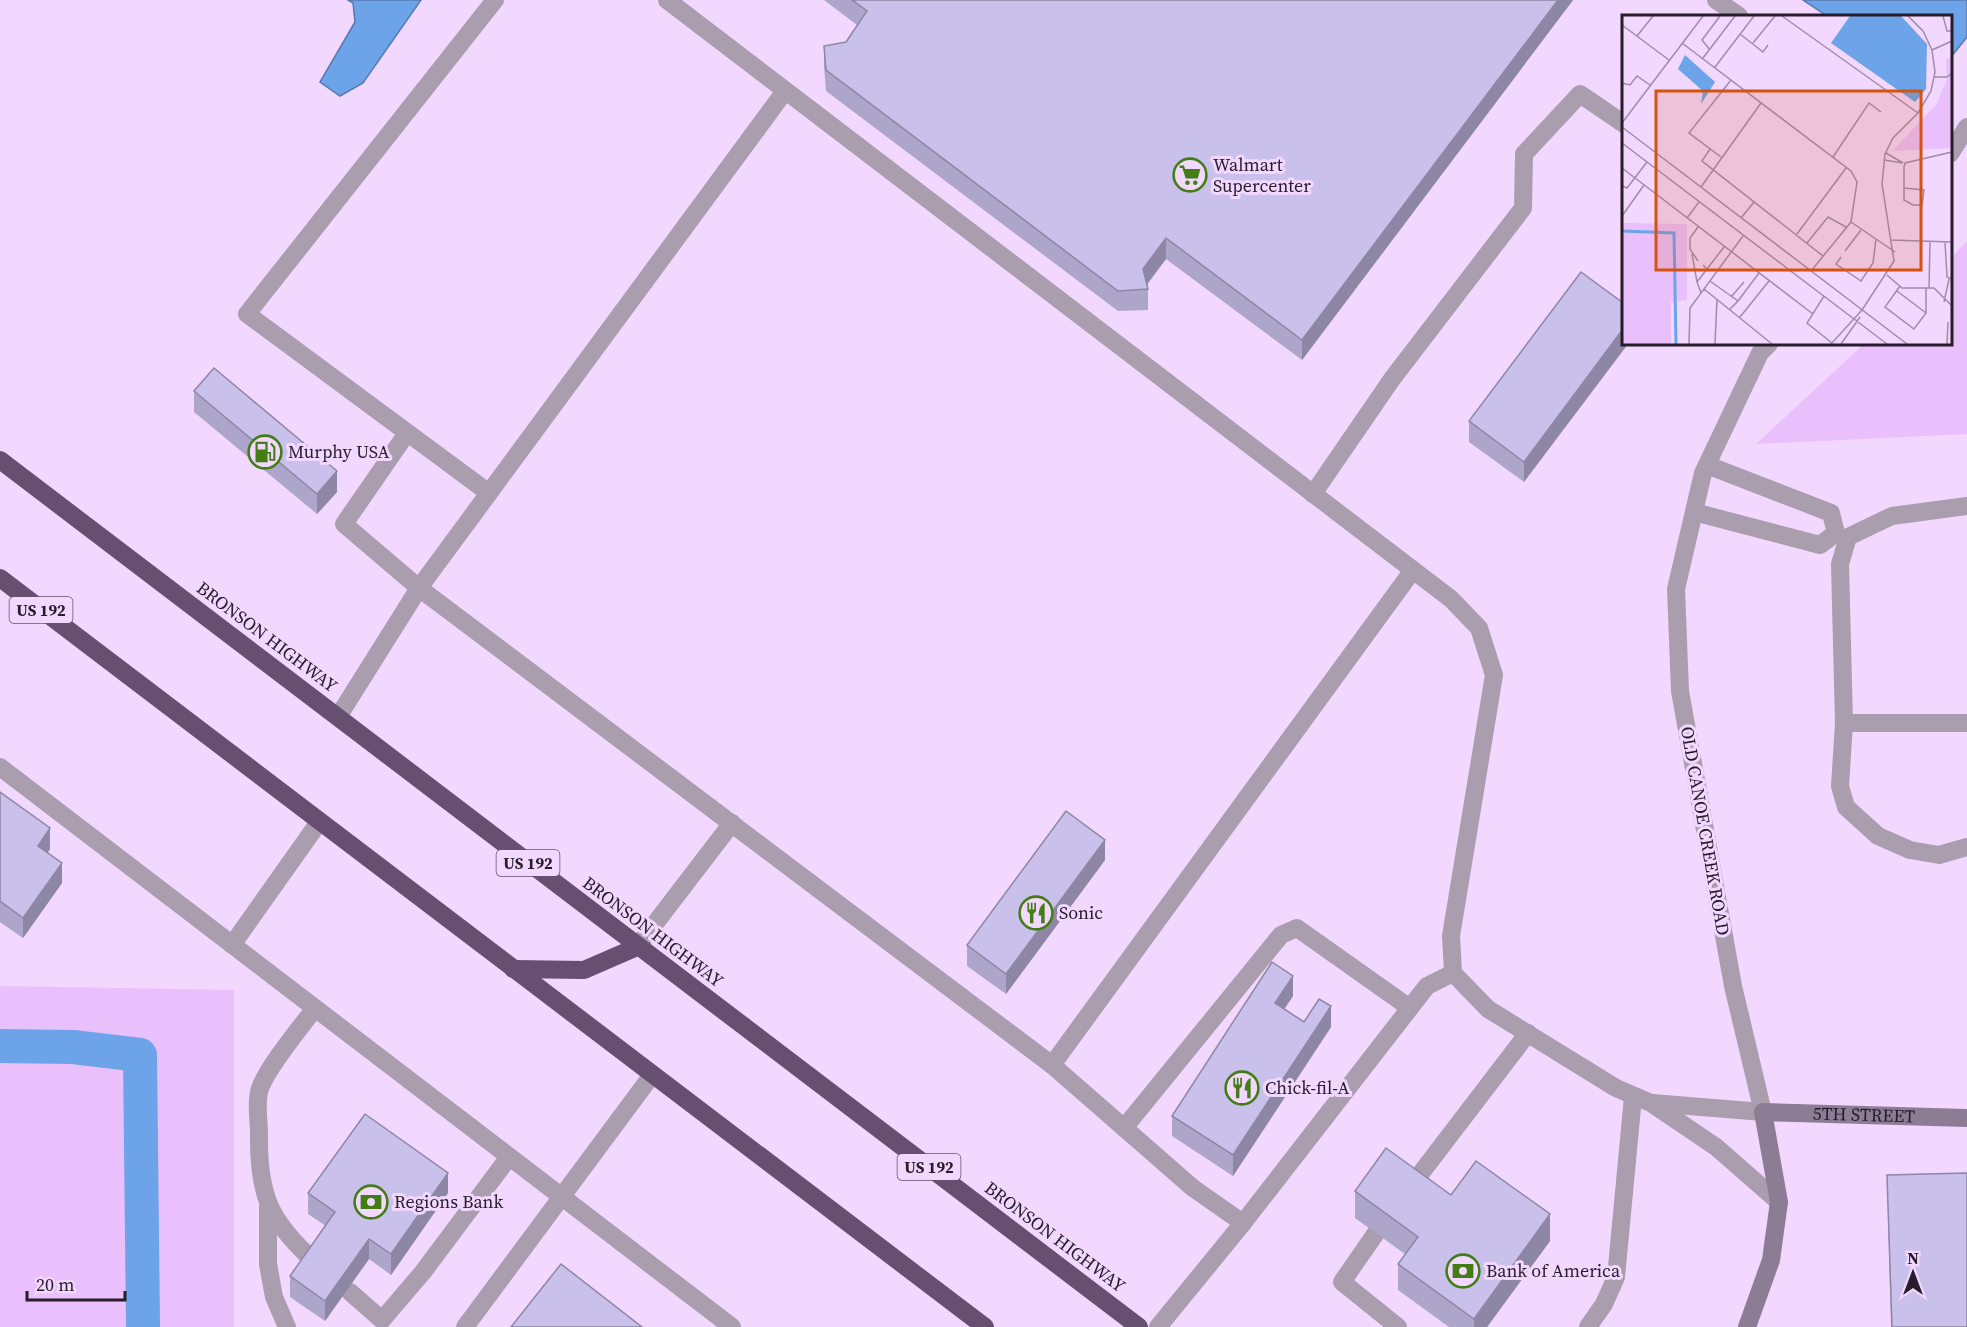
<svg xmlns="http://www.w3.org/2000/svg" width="1967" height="1327" viewBox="0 0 1967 1327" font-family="'Source Serif 4',serif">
  <rect width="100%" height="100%" fill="#f2d7fe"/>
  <g fill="#e9bffc">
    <path d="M1967,241v193l-211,10 108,-100h86l1,-86z"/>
    <path d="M0,986l234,4v337h-234z"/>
  </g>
  <g fill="#6ca3e9" stroke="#577ab0" stroke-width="1.5">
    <path d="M348,0h73l-58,83 -23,13 -20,-14 35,-60 -2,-19z"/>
    <path d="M1803,0h164v37l-16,20 -1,-41h-123z"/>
  </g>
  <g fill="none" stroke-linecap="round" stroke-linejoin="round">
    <path stroke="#6ca3e9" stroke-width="34" d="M0,1046l73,1 67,8 3,272"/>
    <g stroke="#a99dae" stroke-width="18">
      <path d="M667,0l784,599 28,29 15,47 -43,261 2,37 35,36 128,79 35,15 65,44 63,55"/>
      <path d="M1716,0l23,16"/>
      <path d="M407,433l-63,91 75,64 633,477 141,123 50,35"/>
      <path d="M489,493l-242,-179 248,-314"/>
      <path d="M1313,494l79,-115 131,-171 1,-54 56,-60 44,30"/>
      <path d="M1967,506l-75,10 -44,21 -8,27 4,159 -4,63 6,21 32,29 32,14 29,5 28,-8"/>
      <path d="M1694,512l126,33 16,-12 -5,-20 -124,-48"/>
      <path d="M338,717l81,-129 366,-497"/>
      <path d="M1844,723h123"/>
      <path d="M0,767l732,560"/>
      <path d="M232,945l87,-123"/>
      <path d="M637,947l95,-124"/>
      <path d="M315,1008c-14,19 -52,64 -56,84 -3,13 0,29 0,42 -1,60 10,87 56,128"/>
      <path d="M1052,1065l361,-495"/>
      <path d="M1652,1103l111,9"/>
      <path d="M1124,1128l157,-193 16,-7 113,80"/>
      <path d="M1408,1190l120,-157"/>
      <path d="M268,1207v57l6,33 13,30"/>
      <path d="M1376,1233l-34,49 56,45"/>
      <path d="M350,1292l32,28 41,-48 86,-115"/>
      <path d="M465,1327l187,-252"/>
      <path d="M1158,1327l85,-104 184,-237 26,-13"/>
      <path d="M1588,1327l16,-23 12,-27 17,-180"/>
    </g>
    <g stroke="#a99dae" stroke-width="18">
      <path d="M1950,154l17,-27"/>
      <path d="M1763,1112l-30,-126 -53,-295 -4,-102 27,-116 57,-120 9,-9"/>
    </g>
    <path stroke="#8c7c94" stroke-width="18" id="s1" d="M1747,1327l24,-67 8,-58 -16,-90 204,6"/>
    <g stroke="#674f71" stroke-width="18">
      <path d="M0,460l1139,867"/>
      <path d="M0,578l985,749"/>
      <path d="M513,969l71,1 53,-23"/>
    </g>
  </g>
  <g fill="#aea5cb">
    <path d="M824,0h749l-271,360 -136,-101 -19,26 1,4v21l-30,1 -292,-220 -2,-24v-21l22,-4 11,-17z"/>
    <path d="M1581,272l-57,210 -55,-40v-21z"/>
    <path d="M194,391l143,101 -20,22 -123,-102z"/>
    <path d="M0,792l50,57 -2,3 14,31 -39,55 -23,-16z"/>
    <path d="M1105,860l-99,134 -39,-28v-21z"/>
    <path d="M1293,996l-9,13 20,13 27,5 -98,149 -61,-40v-20z"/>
    <path d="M1887,1175l80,152h-76z"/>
    <path d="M1355,1191l96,4 99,46 -63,86h-38l-51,-37v-26l7,-10 -50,-36z"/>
    <path d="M308,1193h140l-57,82 -22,-16 -44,62 -35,-24v-21l36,-50 -18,-12z"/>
  </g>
  <g fill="#8d86a5">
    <path d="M1558,0h15l-271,360v-20z"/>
    <path d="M1166,238v21l-23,30v-20z"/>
    <path d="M1623,329v15h5l-104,138v-20z"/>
    <path d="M337,471v21l-20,22v-20z"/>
    <path d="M50,828v21l-12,17v-20z"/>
    <path d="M1105,840v20l-99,134v-20z"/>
    <path d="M62,863v20l-39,55v-20z"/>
    <path d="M1293,976v20l-18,27v-20z"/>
    <path d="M1331,1006v21l-98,149v-21z"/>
    <path d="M448,1173v20l-57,82v-21z"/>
    <path d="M1550,1214v27l-63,86h-13v-8z"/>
    <path d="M369,1239v20l-44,62v-20z"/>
  </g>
  <g fill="#cac0ec" stroke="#8d86a5" stroke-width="1.5">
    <path d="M852,0h706l-256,340 -136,-102 -23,31 5,20 -30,2 -292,-221 -2,-24 22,-4 21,-31z"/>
    <path d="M1581,272l42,31v26l-99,133 -55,-41z"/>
    <path d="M214,368l123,103 -20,23 -123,-103z"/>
    <path d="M0,792l50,36 -12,18 24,17 -39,55 -23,-17z"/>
    <path d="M1066,811l39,29 -99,134 -39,-29z"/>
    <path d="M1272,962l21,14 -18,27 29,19 15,-23 12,7 -98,149 -61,-39z"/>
    <path d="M365,1114l83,59 -57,81 -22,-15 -44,62 -35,-25 45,-64 -27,-19z"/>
    <path d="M1386,1148l65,47 25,-34 74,53 -76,105 -76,-55 20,-27 -63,-46z"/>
    <path d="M1967,1173v154h-75l-5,-152z"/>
    <path d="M561,1264l81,63h-131z"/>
  </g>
  <defs>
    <symbol id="supermarket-ring" viewBox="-11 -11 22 22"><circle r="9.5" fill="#f2d7fe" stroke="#437d15" stroke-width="1.5"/><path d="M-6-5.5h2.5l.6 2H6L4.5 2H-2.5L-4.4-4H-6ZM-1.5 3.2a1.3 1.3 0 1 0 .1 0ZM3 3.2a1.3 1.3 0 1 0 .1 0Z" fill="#437d15"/></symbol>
    <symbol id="fuel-ring" viewBox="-11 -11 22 22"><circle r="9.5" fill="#f2d7fe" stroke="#437d15" stroke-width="1.5"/><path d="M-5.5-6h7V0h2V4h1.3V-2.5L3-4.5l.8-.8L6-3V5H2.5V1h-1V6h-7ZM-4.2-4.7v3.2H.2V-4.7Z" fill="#437d15"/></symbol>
    <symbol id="restaurant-ring" viewBox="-11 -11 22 22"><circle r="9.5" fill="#f2d7fe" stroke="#437d15" stroke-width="1.5"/><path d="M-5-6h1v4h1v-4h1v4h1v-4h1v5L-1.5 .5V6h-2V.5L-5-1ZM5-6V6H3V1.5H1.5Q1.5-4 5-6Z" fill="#437d15"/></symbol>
    <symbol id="bank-ring" viewBox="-11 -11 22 22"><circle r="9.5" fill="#f2d7fe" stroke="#437d15" stroke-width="1.5"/><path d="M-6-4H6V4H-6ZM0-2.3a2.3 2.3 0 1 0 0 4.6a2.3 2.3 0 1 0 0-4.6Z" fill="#437d15"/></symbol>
  </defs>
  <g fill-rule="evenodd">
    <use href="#supermarket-ring" x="1171" y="156" width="38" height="38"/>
    <use href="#fuel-ring" x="246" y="433" width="38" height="38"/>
    <use href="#restaurant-ring" x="1017" y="894" width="38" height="38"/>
    <use href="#restaurant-ring" x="1223" y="1069" width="38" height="38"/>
    <use href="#bank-ring" x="352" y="1183" width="38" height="38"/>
    <use href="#bank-ring" x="1444" y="1252" width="38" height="38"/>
  </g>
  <g text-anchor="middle" stroke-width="6" stroke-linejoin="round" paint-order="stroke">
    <g fill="#f2d7fe" stroke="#63546a" stroke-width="1.5">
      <rect x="9.5" y="597" width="63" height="26" rx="4.5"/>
      <rect x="496.5" y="850" width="63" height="26" rx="4.5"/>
      <rect x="897.5" y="1154" width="63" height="26" rx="4.5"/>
    </g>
    <g font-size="16" font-weight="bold" fill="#261c2a">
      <text x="41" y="616">US 192</text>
      <text x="528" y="869">US 192</text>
      <text x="929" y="1173">US 192</text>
    </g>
    <g font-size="18" fill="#261c2a" stroke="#f2d7fe" text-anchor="start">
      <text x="1213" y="171">Walmart<tspan x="1213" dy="21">Supercenter</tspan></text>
      <text x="288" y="458">Murphy USA</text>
      <text x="1059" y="919">Sonic</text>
      <text x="1265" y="1094">Chick-fil-A</text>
      <text x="394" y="1208">Regions Bank</text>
      <text x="1486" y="1277">Bank of America</text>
    </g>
    <g font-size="18" fill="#261c2a" stroke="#f2d7fe">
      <text transform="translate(267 637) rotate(37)" y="6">BRONSON HIGHWAY</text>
      <text transform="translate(1705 831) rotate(80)" y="6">OLD CANOE CREEK ROAD</text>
      <text transform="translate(653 932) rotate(37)" y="6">BRONSON HIGHWAY</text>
      <text dy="6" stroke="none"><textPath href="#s1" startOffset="322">5TH STREET</textPath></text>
      <text transform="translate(1055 1237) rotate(37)" y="6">BRONSON HIGHWAY</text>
    </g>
  </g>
  <g transform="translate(1622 15)">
    <rect width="330" height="330" fill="#f2d7fe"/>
    <path d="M330,43v90l-60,3 44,-46 11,-26 -1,-20zM0,208l65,1v76l-16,2v42h-49z" fill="#e9bffc"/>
    <path d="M228,1h51l26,28 -1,45 -11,13 -84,-59zM63,40l30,27 -14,22 2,-13 -25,-22z" fill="#6ca3e9"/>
    <path fill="none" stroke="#6ca3e9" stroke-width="3" d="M0,216l52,2 2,111"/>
    <path fill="none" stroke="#a08ca9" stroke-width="1.5" d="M160,1l136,97M321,1l4,15h5M0,10l47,35M118,19l23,18 5,-7M15,21l16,-20M60,28l169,128 6,11 -6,40 44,30M131,28l22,-27M88,35l-8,-10 18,-24M310,35l20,-9M81,43l32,-42M93,52l39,-51M312,62h13l5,-4M0,68l8,2 7,-9 13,9M0,108l81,-107M0,112l285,217M0,128l265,201M88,134l-8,12 121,95M99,142l-32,-24 42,-53M211,142l36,-54 12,9M262,145l19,3 -17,-10M0,153l191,146M0,171l5,2 20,-26M79,172l60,-84M282,173l20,2 -2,15h-9l-9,-5v-33l1,-4 47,-11M0,201l22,-31M65,203l12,-16M119,203l13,-16M76,212l-8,11v11l8,12M175,219l49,-66M268,225l62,2M323,227l2,35 5,2M185,228l21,-26 18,10M223,236l16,-21M70,239l5,28M219,242l-5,7 25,17 12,-18 3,-24M81,250l4,4 17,-22M189,256l40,-49M265,260l15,13h32l18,18M88,266l28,20 -8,8M278,271l-15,21 29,22 12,-16v-25M307,273l1,-46M82,274l68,55M275,276l29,22M79,278l-4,-11 10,-13M202,281l-17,27 25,20M109,282l13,-15M116,286l21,-28M322,287l5,-23M240,295l32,-49 -12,-77 3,-30 8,-16 25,-25 13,-22 4,-19 -3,-22 -9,-19 -15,-15M118,302l29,-36M67,329l1,-36 53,-72M93,329l2,-45M209,329l31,-34M219,329l19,-27M325,329l1,-22"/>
    <path fill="#d5530f" fill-opacity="0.15" stroke="#d5530f" stroke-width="3" d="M34,76h265v179h-265z"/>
    <rect width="330" height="330" fill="none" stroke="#261c2a" stroke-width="3"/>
  </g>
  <g transform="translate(1913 1273)" stroke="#f2d7fe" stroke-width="4.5" paint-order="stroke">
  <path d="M0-4.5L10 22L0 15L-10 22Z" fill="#261c2a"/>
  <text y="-9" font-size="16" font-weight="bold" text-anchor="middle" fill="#261c2a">N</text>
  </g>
  <path d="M27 1291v9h98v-9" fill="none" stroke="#261c2a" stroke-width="3"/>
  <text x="36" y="1291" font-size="18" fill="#261c2a" stroke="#f2d7fe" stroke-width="4.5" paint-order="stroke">20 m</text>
</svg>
